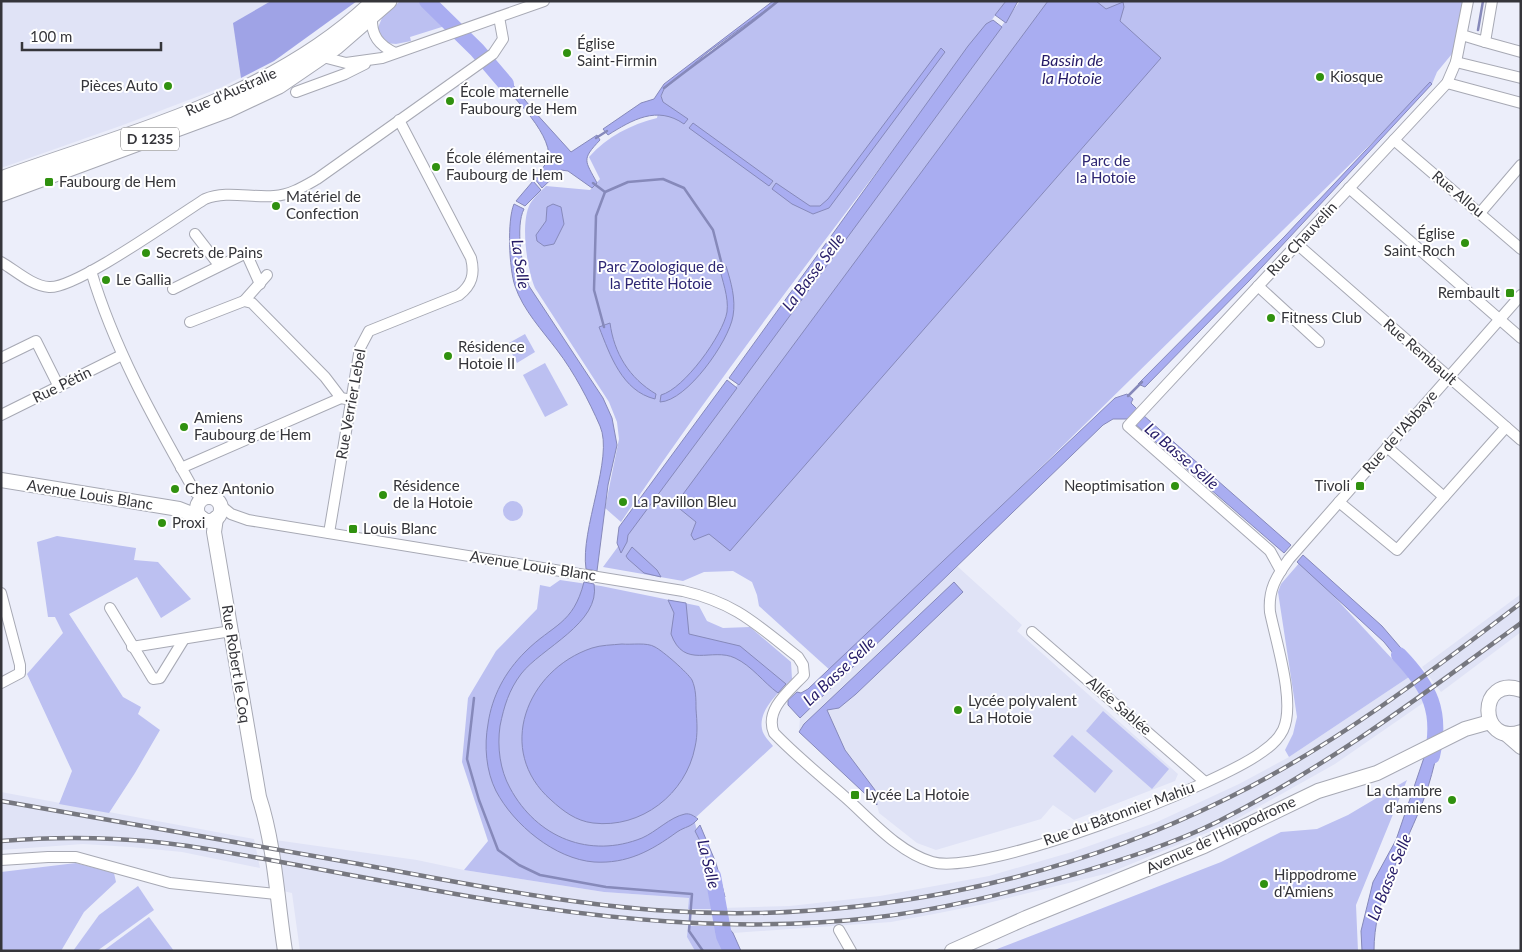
<svg xmlns="http://www.w3.org/2000/svg" width="1522" height="952" viewBox="0 0 1522 952" font-family="Lato,sans-serif">
  <rect width="100%" height="100%" fill="#eceefa"/>
  <g fill="#e0e3f6">
    <path d="M1,1h356l-83,60 -54,27 -97,37 -122,43z"/>
    <path d="M957,566l65,59 -5,6 161,143 -3,7 -101,39 -21,-15 -12,14 -105,31 -19,-7 -38,-30 -2,-8 -78,-73 1,-14z"/>
    <path d="M1521,594v38l-80,60 -19,-25z"/>
    <path d="M1409,677l17,24 -91,63 -109,61 -117,48 -125,31 -50,10 -43,8 -158,11 -6,-7 -40,11 8,14h-395l-8,-58 -9,-2 -8,-51 142,20 47,10 140,22 85,6 -1,11 102,-3 90,-10 109,-20 83,-24 85,-30 82,-38 50,-27z"/>
    <path d="M1,792l253,47 6,29 -78,-16 -51,-5 -48,-3 -82,6z"/>
  </g>
  <g fill="#bcc0f1">
    <path d="M400,1h21l24,25 -35,11 1,4 -15,3 -10,-1 -9,-13 5,-12z"/>
    <path d="M775,1h231c-129,173 -264,342 -385,521l-16,-14 14,-69 -2,-17 -8,-20 -74,-114c-8,-19 -15,-65 -5,-84 4,-7 11,-13 16,-18l44,4 10,-11 -11,-22c19,-21 41,-32 68,-39l6,-29z"/>
    <path d="M1020,1h445l-9,48 -19,23 -5,12 -600,588 -73,-66 -2,-11 -5,-13 -19,-11 -29,1 -21,9 -80,-14z"/>
    <path d="M525,334l10,18 -18,11 -10,-19z"/>
    <path d="M545,363l23,42 -23,12 -22,-42z"/>
    <circle cx="513" cy="511" r="10"/>
    <path d="M57,536l79,12 -2,12 24,2 33,37 -30,19 -24,-41 -68,37 54,83 18,10 -3,7 22,16 -25,43 -26,40 -50,-9 13,-33 -45,-97 36,-41 -8,-16h-7l-11,-75z"/>
    <path d="M1301,561l108,116 -120,80 -4,-7 8,-16 4,-17 -19,-125 3,-8z"/>
    <path d="M560,580l41,6 98,20 8,15 16,7 27,-1 41,35 1,17c-12,12 -34,31 -30,50 1,6 7,12 11,17l-79,73 20,79v11h-26l1,-11 -85,-6 -140,-22 24,-29 -26,-79 6,-64 28,-47 41,-42 3,-24 10,2z"/>
    <path d="M1103,711l66,58 -17,20 -66,-58z"/>
    <path d="M1072,735l41,36 -18,22 -42,-37z"/>
    <path d="M1407,780l-51,125 2,46h-366l229,-89 60,-30 36,-3 31,-14z"/>
    <path d="M76,863l38,10 2,9 -32,30 -23,39h-60v-79z"/>
    <path d="M138,886l16,24 -57,41h-24l26,-36z"/>
    <path d="M149,917l25,34h-71z"/>
    <path d="M688,926h29l-1,7 9,18h-30l-8,-14z"/>
  </g>
  <path fill="#9fa3e6" d="M271,1h86l-83,60 -33,17 -8,-55z"/>
  <g fill="#a9adf1" stroke="#8689ba">
    <path d="M421,1h12l24,21 -12,4z"/>
    <path d="M773,1h5l-70,51 -44,37 -3,7 2,6 25,17 -4,5c-27,-19 -52,-4 -76,11l-5,-6 38,-26 13,-4 10,-15z"/>
    <path d="M1006,1h12l-12,22 -11,-8z"/>
    <path d="M1048,1h48l10,8 17,-7 1,5 -4,14 41,37 -431,493 -21,-17 -15,6 -3,-5 5,-13 -21,-17z"/>
    <path d="M993,20l9,7 -263,358 -10,-7 239,-332 18,-22z"/>
    <path d="M470,35l15,15 -10,6 -16,-17z"/>
    <path d="M941,48l4,4 -116,156 -16,6 -21,-10 -20,-15 4,-6 34,23h10l8,-7z"/>
    <path d="M496,64l37,46 38,42 26,-17 3,5c-19,20 -15,20 -3,43l-5,5 -24,-17 -7,-1 -19,18 -7,-9 14,-20c2,-29 -42,-68 -61,-90z"/>
    <path d="M1430,82l2,2 -183,197 -104,106 -7,-3 147,-148z"/>
    <path d="M693,123l80,58 -4,5 -80,-58z"/>
    <path d="M533,181l8,9 -16,16 -9,-5z"/>
    <path d="M514,204l10,5c-9,17 -2,60 5,77l74,112 9,20 5,27 -9,40 -11,86 -11,-2c-6,-40 28,-111 14,-143 -11,-25 -26,-54 -43,-76 -15,-20 -34,-40 -42,-64 -6,-17 -8,-66 -1,-82z"/>
    <path d="M553,204l8,3 3,17 -10,20 -10,2 -7,-5 -1,-6 10,-14 1,-14z"/>
    <path d="M719,266h7c5,16 10,33 7,50 -4,25 -46,85 -73,86l1,-7c23,-6 62,-60 66,-83 2,-15 -5,-32 -8,-46z"/>
    <path d="M610,323c4,30 19,55 46,71l-1,5c-33,-8 -45,-44 -56,-72z"/>
    <path d="M727,380l10,8 -109,147 -1,7 -6,11 -4,-10 2,-16z"/>
    <path d="M1127,394l6,5 -2,4 6,6 -8,10h-16l-10,6 -303,293 -12,-13v-5l9,-8 4,1 7,-4 307,-291z"/>
    <path d="M1143,415l148,130 -7,8 -149,-129z"/>
    <path d="M632,547l25,23 4,7 -17,-4 -16,-14 -2,-3z"/>
    <path d="M1303,555l79,71 36,42 -9,5 -25,-31 -87,-80z"/>
    <path d="M584,582l10,2c7,39 -53,64 -73,90 -12,16 -17,32 -21,52 -3,21 0,44 10,62 27,50 80,71 132,50 14,-6 28,-21 43,-24 5,-1 9,2 13,5 -8,9 -12,7 -21,13 -26,19 -50,32 -83,30 -39,-3 -80,-37 -98,-71 -10,-20 -12,-45 -8,-67 4,-28 17,-52 37,-72 28,-28 48,-27 59,-70z"/>
    <path d="M954,582l9,10 -107,102 -17,14 -12,2 18,40 30,40 2,15 -78,-73 5,-8z"/>
    <path d="M668,600l18,3 3,31 51,12 46,38 -8,9c-15,-11 -26,-27 -43,-35 -23,-11 -51,12 -64,-24l3,-21z"/>
    <path d="M622,644c9,1 25,-2 33,3 8,4 33,26 37,33 4,9 4,19 4,29 1,13 2,25 -1,38 -9,47 -54,82 -102,76 -17,-2 -30,-12 -42,-23 -56,-49 -25,-130 41,-152 9,-3 20,-3 30,-4z"/>
    <path d="M1441,731c-5,30 -12,58 -24,85 -19,45 -43,85 -43,135h-12l-1,-20 12,-49 23,-42 35,-103z"/>
    <path d="M700,825l16,38 9,34 -11,1 -10,-49 -9,-18z"/>
    <path d="M717,926h10l6,7 8,18h-16l-9,-19z"/>
  </g>
  <g fill="none" stroke-linecap="round" stroke-linejoin="round">
    <g stroke="#8689ba" stroke-width="2.5">
      <path d="M1478,30l5,-29"/>
      <path d="M664,88c38,-30 77,-56 114,-87"/>
      <path d="M596,138l11,-7"/>
      <path d="M593,183l12,9 23,-10 35,-3 21,9 29,42 10,39"/>
      <path d="M604,327l-10,-37 2,-74 9,-24"/>
      <path d="M1128,396l14,-14"/>
      <path d="M474,698l-7,61 12,41 19,50 21,15 21,10 66,12 86,7 -3,37 14,20"/>
    </g>
    <g stroke="#a9adf1" stroke-width="16">
      <path d="M427,1l50,49 29,34"/>
      <path d="M1399,655c31,32 43,57 33,101"/>
      <path d="M713,876l11,60 7,15"/>
    </g>
    <defs>
      <g id="street">
        <path d="M372,17c-1,19 7,28 23,36"/>
        <path d="M1462,35l23,7 7,-41"/>
        <path d="M1485,42l36,10"/>
        <path d="M323,57l23,6 36,-5 162,-57"/>
        <path d="M1456,62l65,16"/>
        <path d="M1447,83l74,20"/>
        <path d="M296,92l49,-18 20,-10"/>
        <path d="M1394,140l127,109"/>
        <path d="M1349,188l172,150"/>
        <path d="M1480,213l41,-48"/>
        <path d="M195,234l24,31"/>
        <path d="M1297,244l224,196"/>
        <path d="M1,262c14,8 31,24 48,25 27,2 127,-70 156,-88 21,-9 46,-1 69,-3 16,-1 29,-9 43,-17l176,-125 10,-15 -4,-22"/>
        <path d="M91,271c23,77 61,145 100,214l5,8 8,5"/>
        <path d="M1258,286l61,56"/>
        <path d="M173,289l69,-34h5l13,29"/>
        <path d="M244,301l23,-26"/>
        <path d="M190,322l54,-21 8,2 73,74 16,21 10,2"/>
        <path d="M1,358l35,-17 23,46"/>
        <path d="M1,415l121,-60"/>
        <path d="M1387,447l57,50"/>
        <path d="M181,468l160,-70"/>
        <path d="M1339,502l58,48 109,-123"/>
        <path d="M220,505l11,9 17,6 435,71c53,12 74,34 115,66l5,8 1,10c-15,16 -40,35 -30,58 22,23 47,43 71,64 25,22 53,55 87,65 51,15 284,-76 330,-110 9,-6 16,-12 21,-22 13,-27 -7,-88 -13,-118 -2,-22 6,-35 19,-53l232,-264"/>
        <path d="M329,533l31,-185 9,-17 90,-36c13,-10 16,-21 12,-37l-72,-138"/>
        <path d="M1281,571l-11,-20 -142,-125 319,-343 9,-21 12,-61"/>
        <path d="M1,593l19,72v8l-19,10"/>
        <path d="M110,608l43,71 7,-1 24,-39"/>
        <path d="M1032,632l173,150"/>
        <path d="M132,647l99,-16"/>
        <path d="M1,860l47,-3h28l94,26 106,11"/>
        <path d="M839,930l12,21"/>
      </g>
      <g id="secondary">
        <path d="M1,480l178,29 23,9"/>
        <circle cx="209" cy="509" r="12"/>
        <path d="M216,518l-2,14 45,265c16,49 18,103 26,154"/>
        <path d="M1521,690c-44,-16 -43,57 0,42"/>
        <path d="M1506,734l15,13"/>
        <path d="M952,951l74,-33 178,-72 114,-55 59,-18 88,-44 25,-7"/>
      </g>
      <g id="primary">
        <path d="M1,179c129,-47 271,-80 373,-178"/>
        <path d="M1,194l227,-84 51,-24 57,-39 53,-46"/>
      </g>
    </defs>
    <use href="#street" stroke="#a7a9b4" stroke-width="12"/>
    <use href="#secondary" stroke="#a7a9b4" stroke-width="16"/>
    <use href="#primary" stroke="#a7a9b4" stroke-width="17"/>
    <use href="#street" stroke="#fff" stroke-width="10"/>
    <use href="#secondary" stroke="#fff" stroke-width="14"/>
    <use href="#primary" stroke="#fff" stroke-width="15"/>
    <defs>
      <g id="rail">
        <path d="M1,801c120,21 239,42 358,63 98,18 196,38 295,46 195,15 396,-24 572,-111 106,-52 201,-124 295,-196"/>
        <path d="M1,841c38,-3 75,-4 113,-2 56,2 111,13 167,23 74,14 148,28 222,40 121,20 246,30 368,16 70,-8 137,-25 204,-44 49,-15 98,-30 144,-53 111,-56 202,-125 302,-198"/>
      </g>
    </defs>
    <use href="#rail" stroke="#777880" stroke-width="4.5"/>
    <use href="#rail" stroke="#fff" stroke-width="2.5" stroke-dasharray="8" stroke-linecap="butt"/>
  </g>
  <g fill="#30910f" stroke="#fff" stroke-width="2">
    <circle cx="567" cy="53" r="5"/>
    <circle cx="1320" cy="77" r="5"/>
    <circle cx="168" cy="86" r="5"/>
    <circle cx="450" cy="101" r="5"/>
    <circle cx="436" cy="167" r="5"/>
    <rect x="44" y="177" width="10" height="10" rx="2.5"/>
    <circle cx="276" cy="206" r="5"/>
    <circle cx="1465" cy="243" r="5"/>
    <circle cx="146" cy="253" r="5"/>
    <circle cx="106" cy="280" r="5"/>
    <rect x="1505" y="288" width="10" height="10" rx="2.5"/>
    <circle cx="1271" cy="318" r="5"/>
    <circle cx="448" cy="356" r="5"/>
    <circle cx="184" cy="427" r="5"/>
    <circle cx="1175" cy="486" r="5"/>
    <rect x="1355" y="481" width="10" height="10" rx="2.5"/>
    <circle cx="175" cy="489" r="5"/>
    <circle cx="383" cy="495" r="5"/>
    <circle cx="623" cy="502" r="5"/>
    <circle cx="162" cy="523" r="5"/>
    <rect x="348" y="524" width="10" height="10" rx="2.5"/>
    <circle cx="958" cy="710" r="5"/>
    <rect x="850" y="790" width="10" height="10" rx="2.5"/>
    <circle cx="1452" cy="800" r="5"/>
    <circle cx="1264" cy="884" r="5"/>
  </g>
  <g text-anchor="middle" stroke-width="4" stroke-linejoin="round" paint-order="stroke">
    <rect fill="#fff" stroke="#727275" stroke-width="1" x="121" y="127.5" width="58" height="23" rx="4"/>
    <g font-size="14" font-weight="bold" fill="#35353a">
      <text x="150" y="144">D 1235</text>
    </g>
    <g font-size="15" fill="#35353a" stroke="#fff" text-anchor="start">
      <text x="577" y="49">Église<tspan x="577" dy="17">Saint-Firmin</tspan></text>
      <text x="1330" y="82">Kiosque</text>
      <text x="158" y="91" text-anchor="end">Pièces Auto</text>
      <text x="460" y="97">École maternelle<tspan x="460" dy="17">Faubourg de Hem</tspan></text>
      <text x="446" y="163">École élémentaire<tspan x="446" dy="17">Faubourg de Hem</tspan></text>
      <text x="59" y="187">Faubourg de Hem</text>
      <text x="286" y="202">Matériel de<tspan x="286" dy="17">Confection</tspan></text>
      <text x="1455" y="239" text-anchor="end">Église<tspan x="1455" dy="17">Saint-Roch</tspan></text>
      <text x="156" y="258">Secrets de Pains</text>
      <text x="116" y="285">Le Gallia</text>
      <text x="1500" y="298" text-anchor="end">Rembault</text>
      <text x="1281" y="323">Fitness Club</text>
      <text x="458" y="352">Résidence<tspan x="458" dy="17">Hotoie II</tspan></text>
      <text x="194" y="423">Amiens<tspan x="194" dy="17">Faubourg de Hem</tspan></text>
      <text x="393" y="491">Résidence<tspan x="393" dy="17">de la Hotoie</tspan></text>
      <text x="1165" y="491" text-anchor="end">Neoptimisation</text>
      <text x="1350" y="491" text-anchor="end">Tivoli</text>
      <text x="185" y="494">Chez Antonio</text>
      <text x="633" y="507">La Pavillon Bleu</text>
      <text x="172" y="528">Proxi</text>
      <text x="363" y="534">Louis Blanc</text>
      <text x="968" y="706">Lycée polyvalent<tspan x="968" dy="17">La Hotoie</tspan></text>
      <text x="1442" y="796" text-anchor="end">La chambre<tspan x="1442" dy="17">d'amiens</tspan></text>
      <text x="865" y="800">Lycée La Hotoie</text>
      <text x="1274" y="880">Hippodrome<tspan x="1274" dy="17">d'Amiens</tspan></text>
    </g>
    <g font-size="15" fill="#35353a" stroke="#fff">
      <text transform="translate(231 92) rotate(-24)" y="5">Rue d'Australie</text>
      <text transform="translate(1458 194) rotate(40)" y="5">Rue Allou</text>
      <text transform="translate(1302 239) rotate(-47)" y="5">Rue Chauvelin</text>
      <text transform="translate(1420 352) rotate(41)" y="5">Rue Rembault</text>
      <text transform="translate(62 385) rotate(-26)" y="5">Rue Pétin</text>
      <text transform="translate(351 404) rotate(-80)" y="5">Rue Verrier Lebel</text>
      <text transform="translate(1400 432) rotate(-49)" y="5">Rue de l'Abbaye</text>
      <text transform="translate(90 495) rotate(9)" y="5">Avenue Louis Blanc</text>
      <text transform="translate(533 566) rotate(9)" y="5">Avenue Louis Blanc</text>
      <text transform="translate(236 664) rotate(81)" y="5">Rue Robert le Coq</text>
      <text transform="translate(1119 706) rotate(41)" y="5">Allée Sablée</text>
      <text transform="translate(1119 814) rotate(-20)" y="5">Rue du Bâtonnier Mahiu</text>
      <text transform="translate(1221 835) rotate(-25)" y="5">Avenue de l'Hippodrome</text>
    </g>
    <g font-size="15" fill="#2e2774" stroke="#fff">
      <text x="1106" y="166">Parc de<tspan x="1106" dy="17">la Hotoie</tspan></text>
      <text x="661" y="272">Parc Zoologique de<tspan x="661" dy="17">la Petite Hotoie</tspan></text>
    </g>
    <g font-size="16" font-style="italic" fill="#251b67" stroke="#fff">
      <text x="1072" y="66">Bassin de<tspan x="1072" dy="18">la Hotoie</tspan></text>
      <text transform="translate(521 264) rotate(82)" y="6">La Selle</text>
      <text transform="translate(813 272) rotate(-53)" y="6">La Basse Selle</text>
      <text transform="translate(1182 456) rotate(41)" y="6">La Basse Selle</text>
      <text transform="translate(839 671) rotate(-43)" y="6">La Basse Selle</text>
      <text transform="translate(709 864) rotate(76)" y="6">La Selle</text>
      <text transform="translate(1389 877) rotate(-68)" y="6">La Basse Selle</text>
    </g>
  </g>
  <rect width="1522" height="952" fill="none" stroke="#35353a" stroke-width="5"/>
  <path d="M22 42v8h139v-8" fill="none" stroke="#35353a" stroke-width="2.5"/>
  <text x="30" y="42" font-size="15" fill="#35353a" stroke="#ffffff" stroke-width="4" paint-order="stroke">100 m</text>
</svg>
